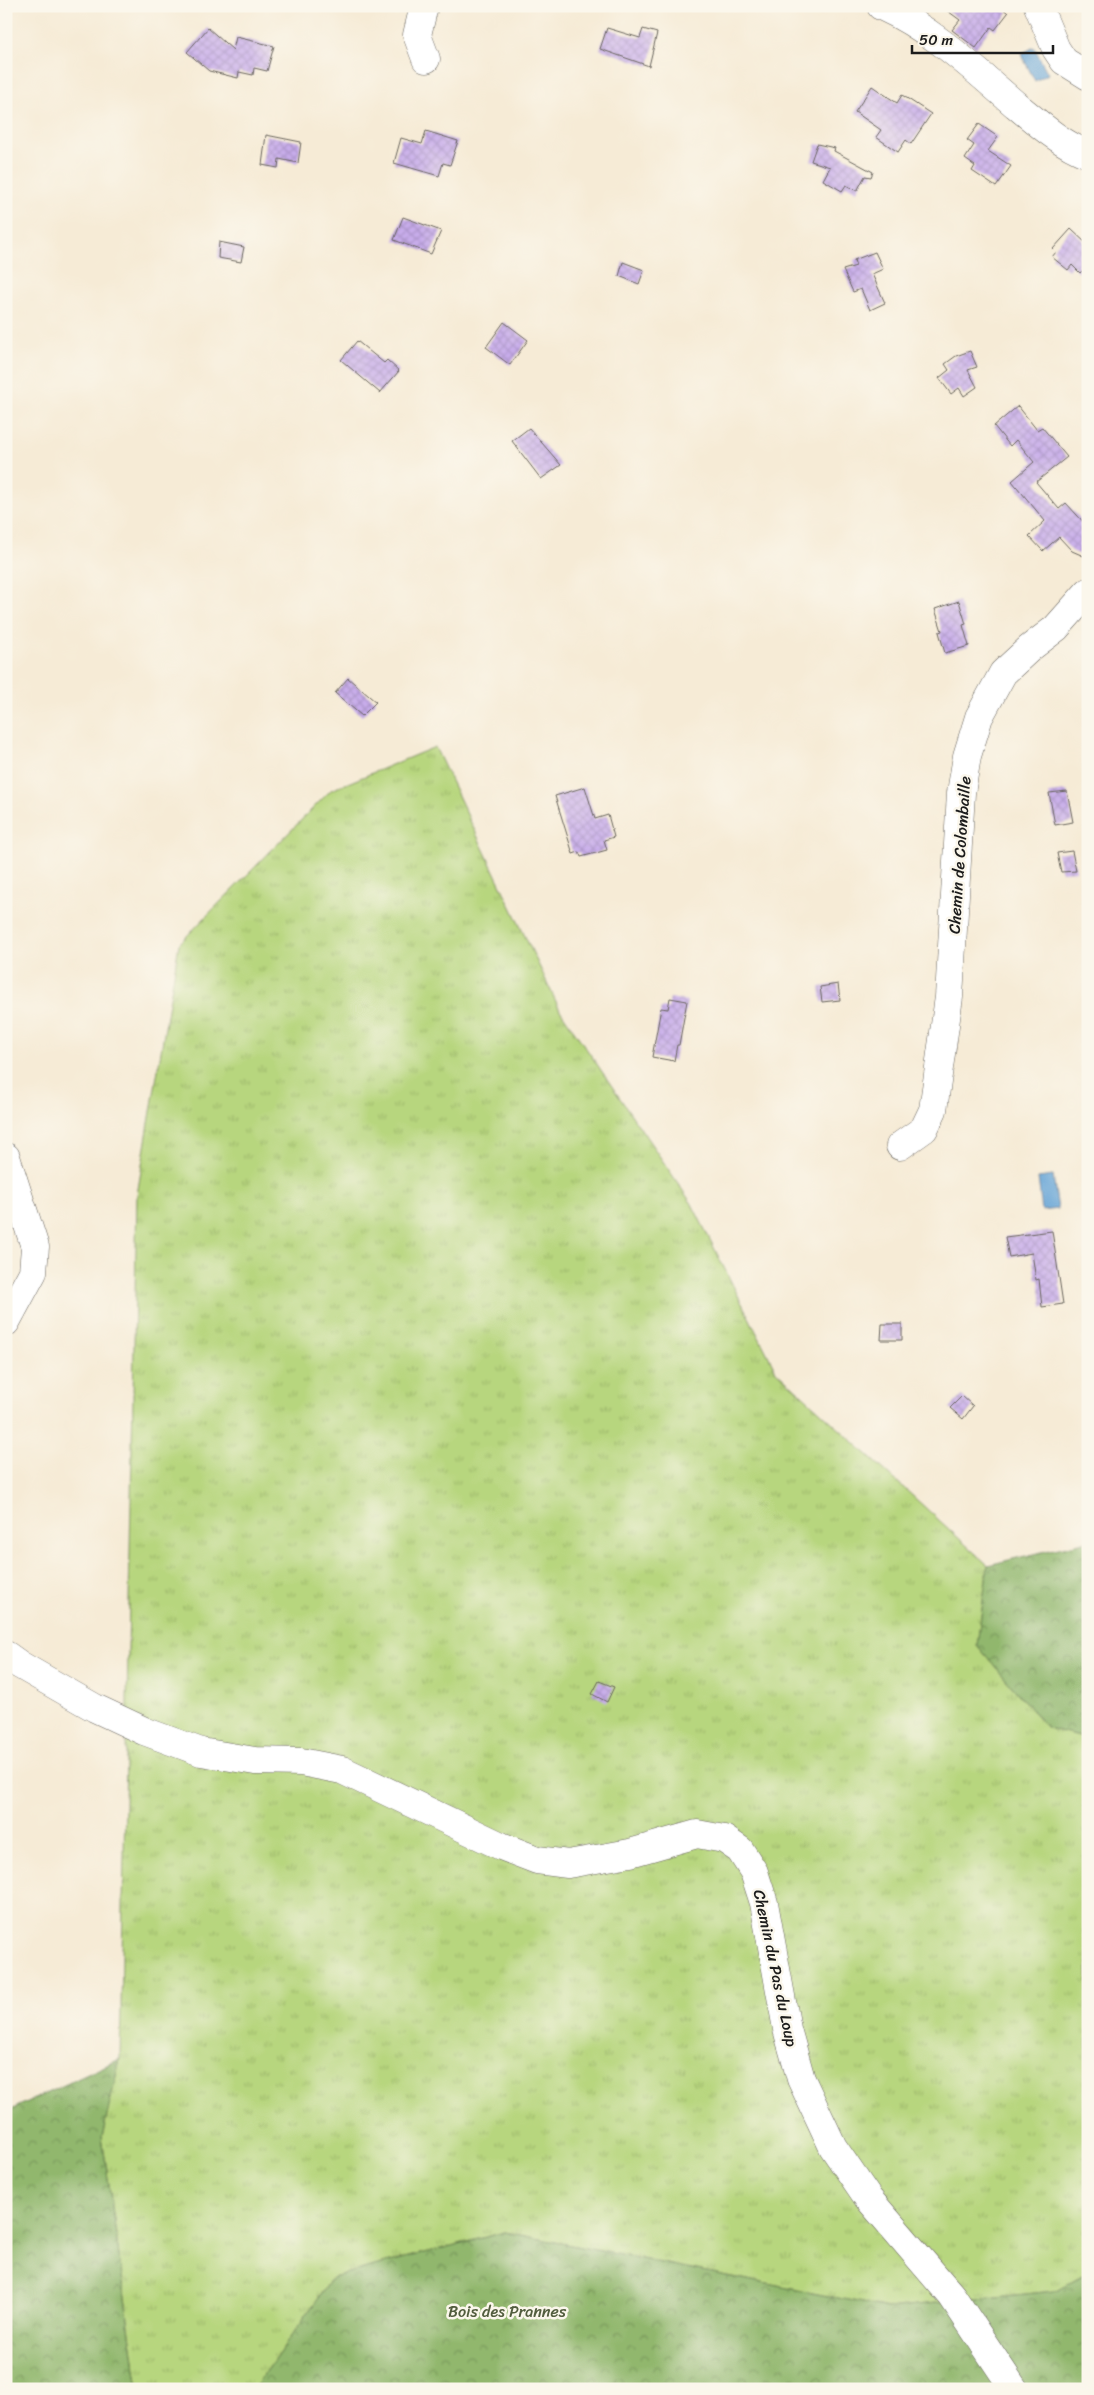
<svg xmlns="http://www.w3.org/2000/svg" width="1094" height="2395" viewBox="0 0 1094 2395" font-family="Sriracha,sans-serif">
  <defs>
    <pattern id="grass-tufts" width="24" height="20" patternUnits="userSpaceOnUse" patternTransform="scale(1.25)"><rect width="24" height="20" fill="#b7d67e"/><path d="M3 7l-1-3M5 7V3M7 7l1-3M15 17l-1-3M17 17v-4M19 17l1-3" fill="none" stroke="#9db76c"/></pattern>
    <pattern id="forest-crowns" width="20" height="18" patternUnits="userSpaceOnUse" patternTransform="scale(1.25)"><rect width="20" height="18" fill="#91b76d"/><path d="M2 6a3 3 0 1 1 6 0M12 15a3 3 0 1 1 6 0" fill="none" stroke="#769459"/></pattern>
    <pattern id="building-cross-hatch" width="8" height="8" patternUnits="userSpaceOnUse" patternTransform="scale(1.25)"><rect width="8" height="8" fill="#c7acea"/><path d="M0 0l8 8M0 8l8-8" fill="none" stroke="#aa93c8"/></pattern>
  </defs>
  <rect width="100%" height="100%" fill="#fbf7ec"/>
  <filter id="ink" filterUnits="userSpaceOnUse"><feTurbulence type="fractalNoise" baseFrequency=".02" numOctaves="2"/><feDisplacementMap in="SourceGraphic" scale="10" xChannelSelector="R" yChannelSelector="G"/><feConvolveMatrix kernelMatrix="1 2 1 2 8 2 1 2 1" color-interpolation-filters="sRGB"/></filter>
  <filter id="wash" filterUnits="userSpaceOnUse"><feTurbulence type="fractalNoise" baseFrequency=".0096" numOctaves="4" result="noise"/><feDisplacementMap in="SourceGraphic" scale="20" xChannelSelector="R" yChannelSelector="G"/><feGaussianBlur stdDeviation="1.12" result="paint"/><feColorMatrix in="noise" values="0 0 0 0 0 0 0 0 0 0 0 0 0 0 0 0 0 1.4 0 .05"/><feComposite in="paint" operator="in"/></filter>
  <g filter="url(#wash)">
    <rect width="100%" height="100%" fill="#f6ebd6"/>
    <path fill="url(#grass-tufts)" stroke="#6a794d" d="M435,747l125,263 132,194 84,167 212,194 -11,80 70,83 41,10v535l-33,18 -167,17 -383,-76 -172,45 -79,112h-116l-36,-252 18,-78 17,-864 42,-251 152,-154z"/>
    <g fill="url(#forest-crowns)" stroke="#566a44">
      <path d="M1088,1541v197l-41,-10 -70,-83 11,-80z"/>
      <path d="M120,2059l-18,78 36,252h-132v-277z"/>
      <path d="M505,2232l383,76 167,-17 33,-18v116h-834l79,-112z"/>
    </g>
    <g fill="#64a3d6" stroke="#406079">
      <path d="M1034,47l14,27 -13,7 -14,-27z"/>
      <path d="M1053,1176l5,33 -16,2 -4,-33z"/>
    </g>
    <g id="blocks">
      <g fill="url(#building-cross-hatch)">
        <path d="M941,6h59l8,7 -13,17 -4,-3 -15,21 -24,-18 8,-10z"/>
        <path d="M208,28l25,22 3,-13 38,9 -7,25 -13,-3 -1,7 -14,-3 -1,6 -29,-7 -22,-19z"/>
        <path d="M607,28l33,10 3,-9 14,4 -8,33 -49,-17z"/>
        <path d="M872,86l25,17 5,-8 29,19 -20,30 -5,-4 -8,12 -22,-15 5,-7 -26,-18z"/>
        <path d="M979,124l19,13 -10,14 23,15 -15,21 -24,-16 3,-5 -10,-7 9,-14 -7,-5z"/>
        <path d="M426,131l32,10 -8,24 -7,-2 -4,13 -45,-13 7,-25 21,6z"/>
        <path d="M266,135l35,7 -3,21 -19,-4 -1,9 -16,-3z"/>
        <path d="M817,144l18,4 -1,3 39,21 -2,5 -6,-1 -8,15 -11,-6 -4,6 -19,-11 7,-13 -19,-6z"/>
        <path d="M403,217l38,14 -10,23 -37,-14z"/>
        <path d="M1071,229l17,16v21l-8,7 -8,-8 -4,5 -16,-13 4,-5 -3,-3z"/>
        <path d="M219,242l25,5 -3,15 -23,-4z"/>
        <path d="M875,252l8,17 -11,5 13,29 -15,7 -9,-21 -8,3 -10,-22 13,-4 -2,-6z"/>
        <path d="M623,262l21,8 -5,14 -20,-8z"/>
        <path d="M504,322l24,18 -18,25 -24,-18z"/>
        <path d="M357,341l27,22 3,-3 12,11 -19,22 -39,-33z"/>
        <path d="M970,351l7,16 -9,3 9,17 -13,9 -5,-8 -8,6 -12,-16 10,-8 -4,-6 11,-8z"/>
        <path d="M1018,406l19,24 5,-3 25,30 -31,25 23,27 7,-6 22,24v31l-16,-7 -13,-14 -16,14 -14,-15 16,-15 -33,-40 22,-19 -18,-22 -6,6 -16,-20z"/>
        <path d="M529,428l32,37 -20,14 -29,-38z"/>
        <path d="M959,601l7,23 -3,1 6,21 -24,7 -6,-21 3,-1 -7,-22z"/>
        <path d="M348,678l28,24 -14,14 -27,-23z"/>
        <path d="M585,787l10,32 13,-4 6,22 -10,3 3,10 -26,7 -2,-5 -6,2 -18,-58z"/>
        <path d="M1067,791l6,31 -18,3 -6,-32z"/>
        <path d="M1072,851l4,20 -15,1 -4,-19z"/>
        <path d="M838,984l2,16 -18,2 -2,-15z"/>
        <path d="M670,998l17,3 -8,44h-2l-3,16 -22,-4 9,-49 7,1z"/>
        <path d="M1052,1231l11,73 -21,3 -3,-28 -3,1 -4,-27 -23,4 -4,-20z"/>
        <path d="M882,1324h20v16h-21z"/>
        <path d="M962,1396l11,10 -10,13 -13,-11z"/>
        <path d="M599,1681l15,6 -7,15 -15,-8z"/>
      </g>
    </g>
  </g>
  <g filter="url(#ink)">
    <use href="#blocks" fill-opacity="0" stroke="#68645d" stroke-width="1"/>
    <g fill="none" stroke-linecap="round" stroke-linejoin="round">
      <defs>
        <g id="minor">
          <path d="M424,6l-7,29 9,24"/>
          <path d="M881,6c51,23 93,63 135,99 22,18 45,39 72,49"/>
          <path d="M1038,6l18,43 8,12 24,15"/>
          <path d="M900,1146l24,-17 9,-19 16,-113 12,-204 6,-37 12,-39 24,-44 27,-25 26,-20 32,-36"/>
          <path d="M6,1157l29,90 -2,25 -27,50"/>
          <path d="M6,1655l14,10 75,43 49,23 57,21 54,9 46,1 41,8 159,76 36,14 31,4 62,-11 67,-19 27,5 16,11 14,22 10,31 23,126 14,50 32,68 35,51 84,98 62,93"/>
        </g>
      </defs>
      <use href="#minor" stroke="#68645d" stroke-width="29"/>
      <use href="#minor" stroke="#fff" stroke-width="28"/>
    </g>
  </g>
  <g text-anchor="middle" stroke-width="5" stroke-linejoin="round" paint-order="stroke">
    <g font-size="16" fill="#1c1c1c" stroke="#fbf7ec">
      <text transform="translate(959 855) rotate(-86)" y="6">Chemin de Colombaille</text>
      <text transform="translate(776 1968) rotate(78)" y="6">Chemin du Pas du Loup</text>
    </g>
    <g font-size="16" fill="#525d3e" stroke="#fbf7ec">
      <text x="507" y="2317">Bois des Prannes</text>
    </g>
  </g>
  <rect width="1094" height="2395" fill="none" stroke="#fbf7ec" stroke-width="25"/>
  <path d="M912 45v8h141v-8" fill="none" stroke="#1c1c1c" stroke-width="2.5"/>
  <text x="919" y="45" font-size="15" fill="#1c1c1c" stroke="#fbf7ec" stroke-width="4" paint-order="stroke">50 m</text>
</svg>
